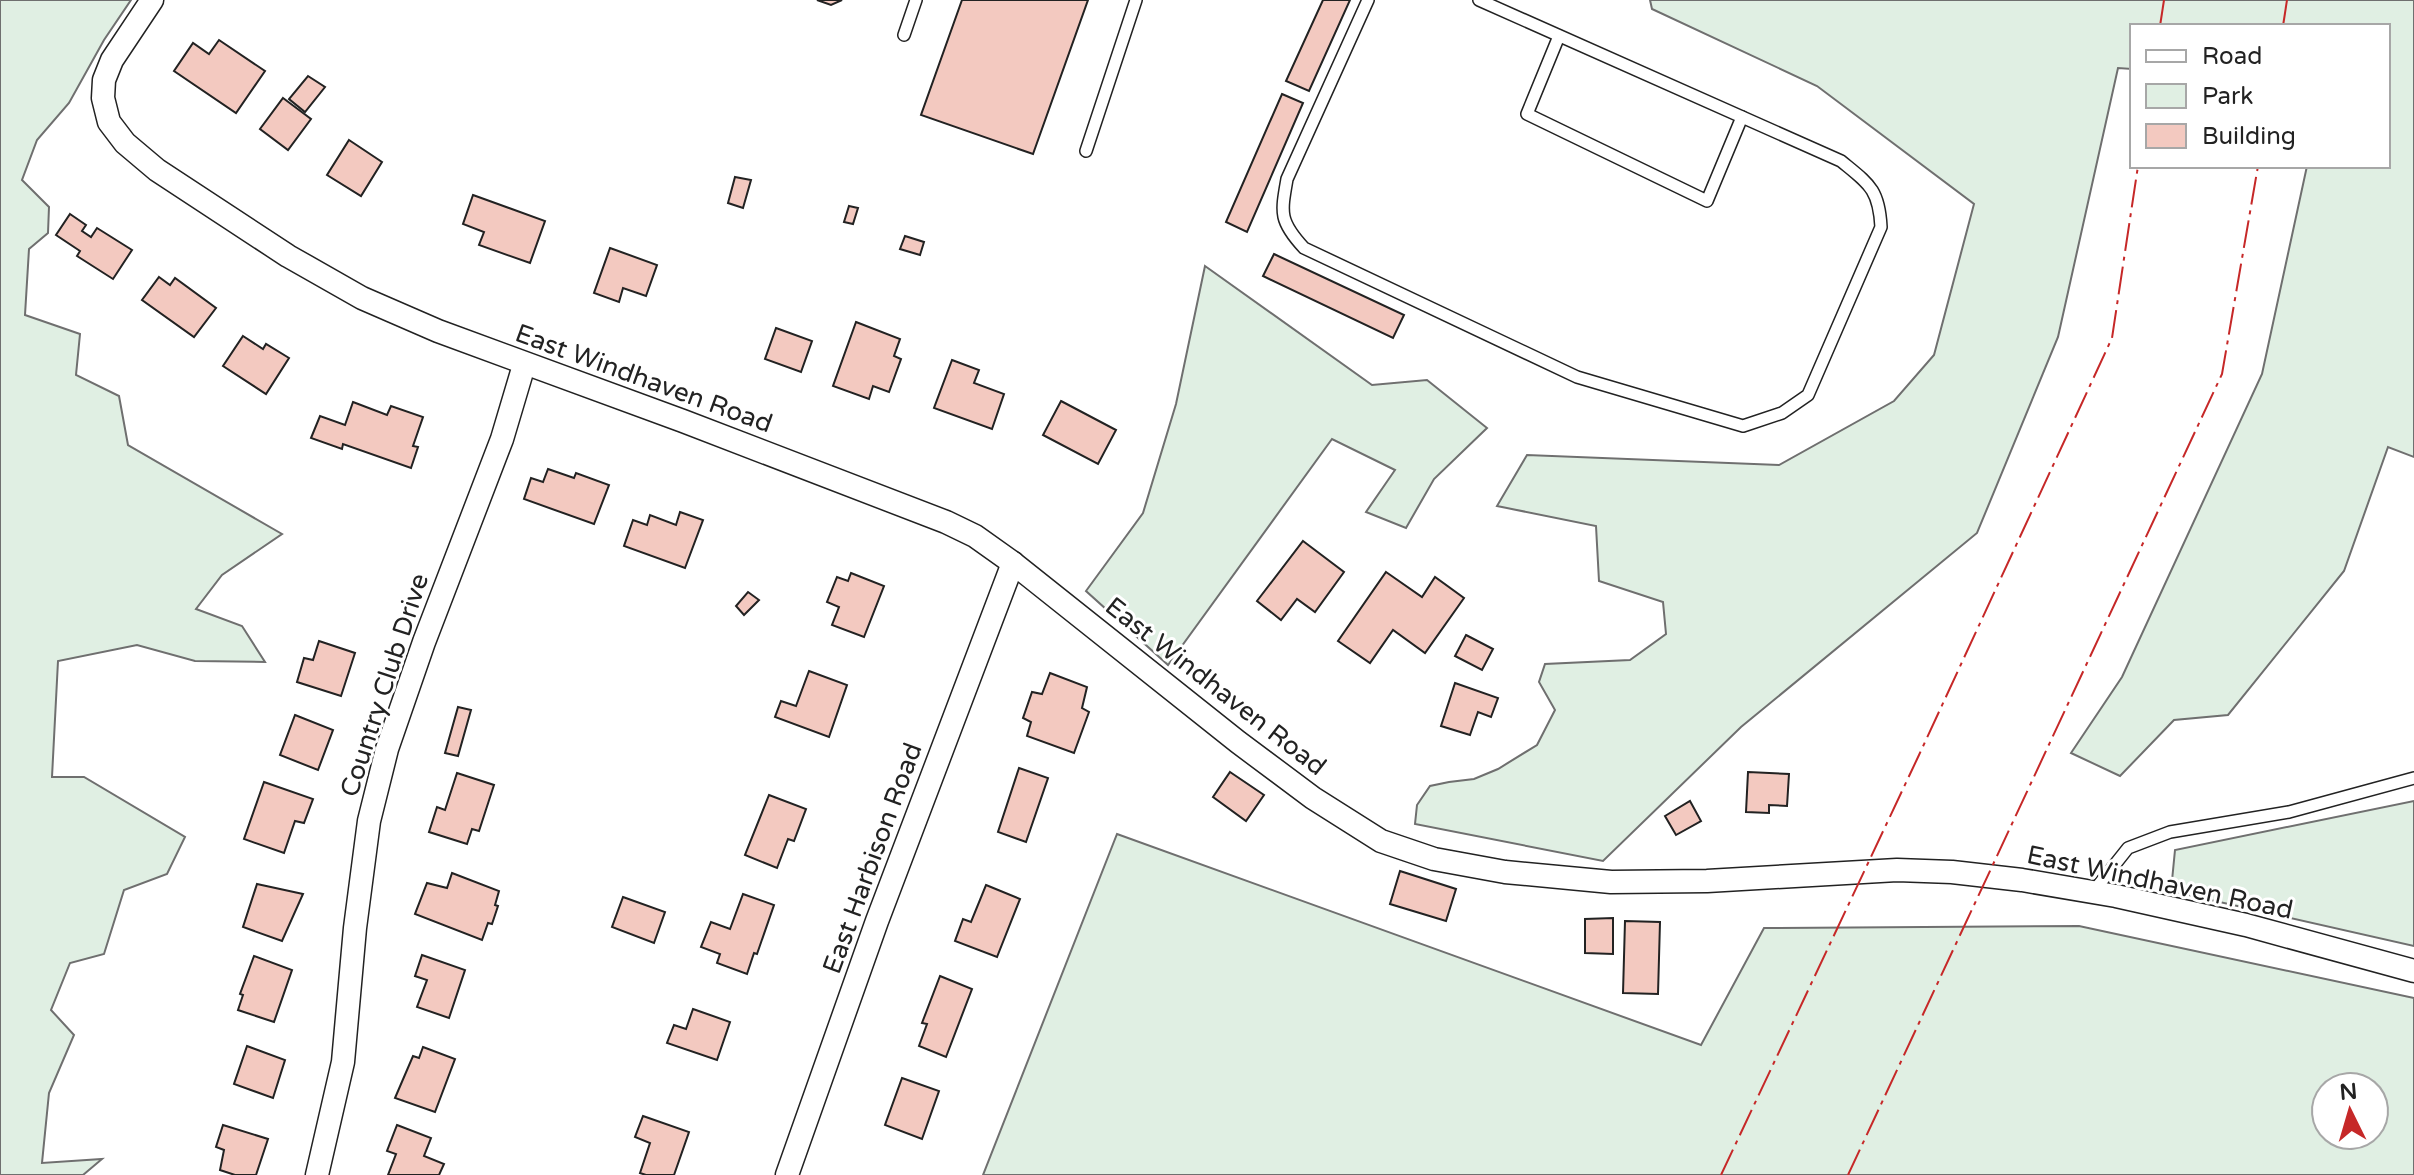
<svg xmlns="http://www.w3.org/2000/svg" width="2414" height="1175" viewBox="0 0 2414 1175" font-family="'Varela Round',sans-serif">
  <rect width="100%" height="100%" fill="#fff"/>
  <g fill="#e0efe3" stroke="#6f6f6f" stroke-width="2" fill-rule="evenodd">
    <path d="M0,0h131l-27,40 -35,63 -32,37 -15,40 27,27 -1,26 -19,16 -4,66 55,19 -4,41 43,21 9,49 154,89 -60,41 -26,34 46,17 23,36 -70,-1 -58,-16 -79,16 -6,116h32l101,60 -18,37 -43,16 -20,64 -34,9 -19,47 23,25 -25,58 -7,70 60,-4 -19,16h-83z"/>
    <path d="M1650,0h764v457l-26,-10 -44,124 -116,144 -54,5 -54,56 -49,-23 51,-76 140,-303 45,-208h81v-140h-256v43l-14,-1 -60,269 -81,196 -236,194 -138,134 -188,-37 2,-19 13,-19 19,-4 25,-3 24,-10 39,-24 18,-35 -16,-28 6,-18 85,-4 36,-26 -3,-32 -64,-21 -3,-55 -99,-20 30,-51 252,10 115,-64 40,-46 40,-151 -157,-118 -165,-77z"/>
    <path d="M1205,266l167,119 55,-5 60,48 -53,51 -28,49 -40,-16 29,-42 -63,-31 -164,226 -82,-74 57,-78 33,-109z"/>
    <path d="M2414,801v145l-243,-55 4,-41z"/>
    <path d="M1117,834l584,211 63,-117 315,-2 335,72v177h-1431zM2326,1087h48v48h-48z"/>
  </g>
  <g fill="#f3c9c0" stroke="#222" stroke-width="2">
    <path d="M817,0h25l-11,5z"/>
    <path d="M962,0h126l-55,154 -112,-39z"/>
    <path d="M1323,0h27l-41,91 -23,-10z"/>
    <path d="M219,40l46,31 -29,42 -62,-42 19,-28 16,11z"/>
    <path d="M308,76l17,11 -20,25 -16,-13z"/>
    <path d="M1282,94l21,9 -56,129 -21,-10z"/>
    <path d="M283,98l28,21 -23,31 -28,-21z"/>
    <path d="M349,140l33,22 -21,34 -34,-21z"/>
    <path d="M735,177l16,3 -8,28 -15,-5z"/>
    <path d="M473,195l72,26 -15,42 -51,-18 5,-13 -21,-8z"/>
    <path d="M849,206l9,2 -5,16 -9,-2z"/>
    <path d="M70,214l16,11 -4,6 9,6 6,-9 35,22 -19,29 -36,-23 3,-5 -24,-16z"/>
    <path d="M905,236l19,6 -4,13 -20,-6z"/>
    <path d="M610,248l47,17 -11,31 -23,-8 -4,14 -25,-9z"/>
    <path d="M1274,254l130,61 -11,23 -130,-62z"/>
    <path d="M159,277l11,8 5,-7 41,30 -22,29 -52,-37z"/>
    <path d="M856,322l44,17 -6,17 7,3 -12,33 -16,-6 -4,13 -36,-13z"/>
    <path d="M776,328l36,13 -11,31 -36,-13z"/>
    <path d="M243,336l20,13 3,-5 23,14 -23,36 -43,-28z"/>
    <path d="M952,360l27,10 -5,13 30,11 -12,35 -58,-21z"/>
    <path d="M1061,401l55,29 -18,34 -55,-29z"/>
    <path d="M353,402l34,13 4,-9 32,11 -10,29 5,1 -7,21 -68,-24 -1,5 -31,-11 9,-22 25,9z"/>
    <path d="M548,469l26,9 2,-5 33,12 -15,39 -70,-25 7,-21 12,4z"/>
    <path d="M680,512l23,8 -18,48 -61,-22 9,-26 14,5 3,-10 26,10z"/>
    <path d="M1303,541l41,31 -29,40 -18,-13 -16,21 -24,-19z"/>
    <path d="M1386,572l36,25 13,-20 29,21 -39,55 -32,-23 -23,33 -32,-22z"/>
    <path d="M851,573l33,13 -20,51 -32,-12 7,-18 -12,-5 10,-25 11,4z"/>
    <path d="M748,592l11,8 -15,15 -8,-9z"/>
    <path d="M1466,635l27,14 -11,21 -27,-14z"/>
    <path d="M319,641l36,12 -14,43 -44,-14 7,-24 9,2z"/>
    <path d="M809,671l38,14 -18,52 -54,-20 6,-16 15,5z"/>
    <path d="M1050,673l37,14 -5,21 7,4 -15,41 -47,-17 4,-14 -8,-4 9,-26 10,2z"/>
    <path d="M1455,683l43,15 -7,19 -13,-5 -8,23 -29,-9z"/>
    <path d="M458,707l13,3 -13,46 -13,-3z"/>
    <path d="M295,715l38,15 -15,40 -38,-15z"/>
    <path d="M1019,768l29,10 -22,64 -28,-10z"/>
    <path d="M1230,772l34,23 -18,26 -33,-24z"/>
    <path d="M1748,772l41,2 -2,32 -18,-1v8l-23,-1z"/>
    <path d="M457,773l37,12 -15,46 -7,-2 -5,15 -38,-12 8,-25 8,3z"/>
    <path d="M264,782l49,17 -9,24 -9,-2 -11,32 -40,-14z"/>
    <path d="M769,795l37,14 -12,32 -6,-2 -11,29 -32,-13z"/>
    <path d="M1690,801l11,20 -25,14 -11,-19z"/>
    <path d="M1400,871l56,18 -10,32 -56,-17z"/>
    <path d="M452,873l47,18 -4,14 3,1 -6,18 -4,-1 -6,17 -67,-26 12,-31 20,5z"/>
    <path d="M257,884l46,10 -21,47 -39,-14z"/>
    <path d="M986,885l34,14 -23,58 -42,-16 8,-22 8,3z"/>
    <path d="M743,894l31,11 -17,49 -3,-1 -7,21 -30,-11 3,-9 -19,-7 10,-25 19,7z"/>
    <path d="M623,897l42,15 -11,31 -42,-16z"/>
    <path d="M1613,918v36l-28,-1v-34z"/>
    <path d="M1625,921l35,1 -2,72 -35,-1z"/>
    <path d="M422,955l43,15 -16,48 -32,-11 10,-27 -12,-4z"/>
    <path d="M254,956l38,14 -18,52 -36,-12 5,-15 -3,-1z"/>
    <path d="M940,976l32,13 -26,68 -27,-11 8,-22 -5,-1z"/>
    <path d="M693,1009l37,13 -13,38 -50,-17 7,-18 12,4z"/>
    <path d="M247,1046l38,14 -12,38 -39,-14z"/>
    <path d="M423,1047l32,12 -20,53 -40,-14 18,-42 6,2z"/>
    <path d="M902,1078l37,13 -17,48 -37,-14z"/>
    <path d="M643,1116l46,16 -15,43h-28l-6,-2 10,-30 -15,-6z"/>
    <path d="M223,1125l45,14 -12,36h-21l-15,-5 4,-20 -8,-3z"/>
    <path d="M397,1125l34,13 -7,18 20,8 -5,11h-51l8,-21 -9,-3z"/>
  </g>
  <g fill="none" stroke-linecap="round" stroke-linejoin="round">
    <defs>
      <g id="service">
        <path d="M1368,0l-81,179c-6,34 -8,42 17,69l273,129 166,49 39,-13 26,-18 73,-168c-2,-38 -12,-43 -40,-66l-362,-161"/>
        <path d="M904,35l12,-35"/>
        <path d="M1559,36l-32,78 180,87 35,-84"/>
        <path d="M1086,151l50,-151"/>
        <path d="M2093,892l35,-44 42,-16 119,-20 125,-34"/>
      </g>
      <g id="minor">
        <path d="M152,0l-40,60 -8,20 -1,18 6,24 16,21 32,27 131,86 74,42 76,33 245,90 263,101 29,14 38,27 225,179 75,56 68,43 53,18 71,13 106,10 96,-1 190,-11 55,2 70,8 94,16 130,29 168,46"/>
        <path d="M317,1175l26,-113 12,-134 14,-107 18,-72 37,-107 78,-203 22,-74"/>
        <path d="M787,1175l90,-254 136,-358"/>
      </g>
    </defs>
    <use href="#service" stroke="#222" stroke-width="14"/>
    <use href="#minor" stroke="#222" stroke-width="25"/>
    <use href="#service" stroke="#fff" stroke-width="11"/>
    <use href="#minor" stroke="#fff" stroke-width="22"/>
    <g stroke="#c62828" stroke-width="2" stroke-dasharray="28 6 4 6" stroke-linecap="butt">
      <path d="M2160,26l4,-26"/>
      <path d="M2283,26l4,-26"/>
      <path d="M1721,1175l198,-420 193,-417 26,-172"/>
      <path d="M1848,1175l374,-801 36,-208"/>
    </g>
  </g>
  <g text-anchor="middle" stroke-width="6" stroke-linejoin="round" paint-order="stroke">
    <g font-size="26" fill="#222" stroke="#fff">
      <text transform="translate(644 378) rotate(20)" y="9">East Windhaven Road</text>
      <text transform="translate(384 685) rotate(-72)" y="9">Country Club Drive</text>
      <text transform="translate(1216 686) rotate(38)" y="9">East Windhaven Road</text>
      <text transform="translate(872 858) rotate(-70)" y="9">East Harbison Road</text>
      <text transform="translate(2160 882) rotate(12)" y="9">East Windhaven Road</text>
    </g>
  </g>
  <rect x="2130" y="24" width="260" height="144" fill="#ffffff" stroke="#a7a7a7" stroke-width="2"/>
  <rect x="2146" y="50" width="40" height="12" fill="#ffffff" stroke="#a7a7a7" stroke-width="2"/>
  <text x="2202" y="64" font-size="24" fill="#222222">Road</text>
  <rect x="2146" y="84" width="40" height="24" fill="#e0efe3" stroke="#a7a7a7" stroke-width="2"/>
  <text x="2202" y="104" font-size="24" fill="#222222">Park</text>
  <rect x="2146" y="124" width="40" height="24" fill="#f3c9c0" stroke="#a7a7a7" stroke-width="2"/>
  <text x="2202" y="144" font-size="24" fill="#222222">Building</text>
  <g transform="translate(2350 1111) rotate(355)"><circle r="38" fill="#ffffff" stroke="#a7a7a7" stroke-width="2"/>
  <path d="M0-6L14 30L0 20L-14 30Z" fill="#c62828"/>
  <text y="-12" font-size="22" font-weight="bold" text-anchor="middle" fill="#222222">N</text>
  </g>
</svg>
